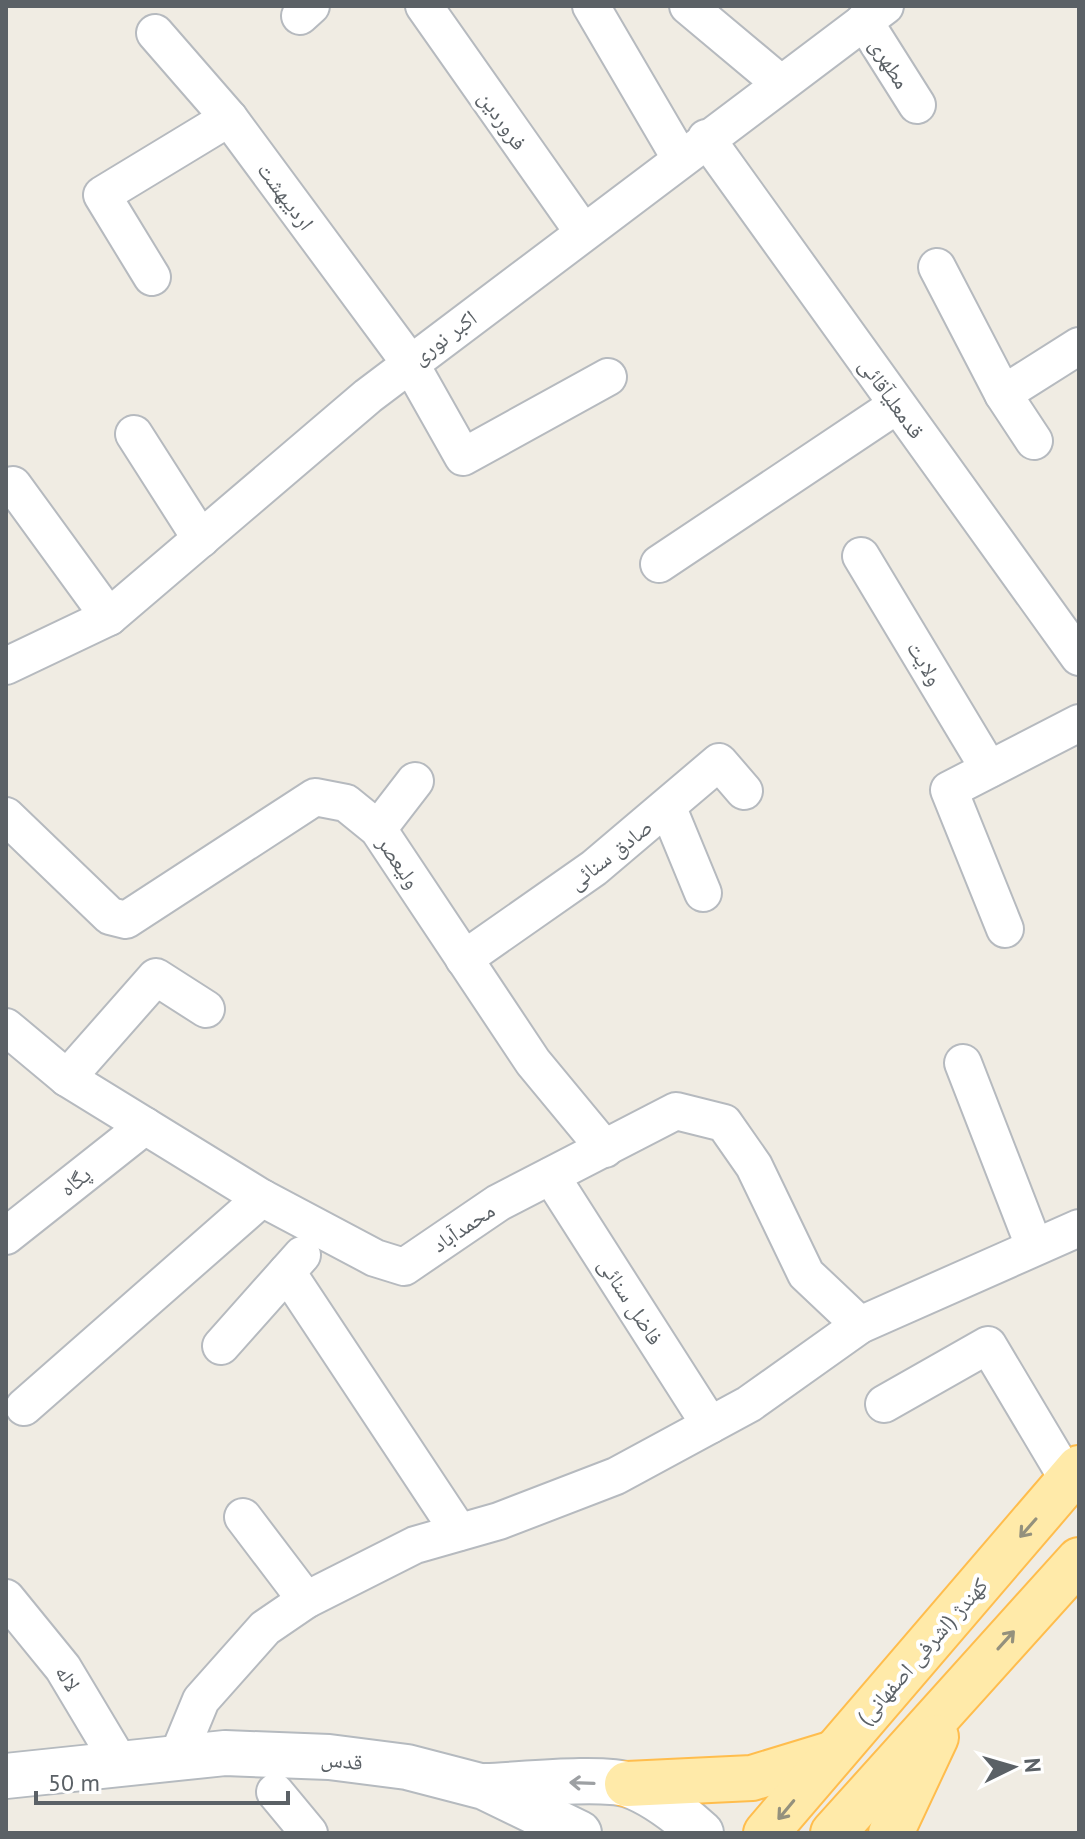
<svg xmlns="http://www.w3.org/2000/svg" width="1085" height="1839" viewBox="0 0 1085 1839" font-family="'PT Sans','Noto Naskh Arabic',sans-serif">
  <rect width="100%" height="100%" fill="#f0ece3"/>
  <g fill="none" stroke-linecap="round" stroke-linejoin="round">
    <defs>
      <g id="street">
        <path d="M424,6l159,226"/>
        <path d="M591,6l89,152"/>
        <path d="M688,6l92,77"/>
        <path d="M300,16l11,-10"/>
        <path d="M864,21l53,84"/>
        <path d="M155,33l74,85 181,245 53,94 145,-80"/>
        <path d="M706,138l373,519"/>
        <path d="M937,267l66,127 31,47"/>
        <path d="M152,277l-50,-82 127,-77"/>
        <path d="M1003,394l76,-48"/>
        <path d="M134,434l67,105"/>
        <path d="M13,485l96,132"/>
        <path d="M861,556l128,213"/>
        <path d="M659,564l238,-159"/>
        <path d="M6,666l103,-49 259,-221 517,-390"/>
        <path d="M668,808l35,85"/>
        <path d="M6,816l104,100 16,4 189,-123 31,6 32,26 155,233 72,87"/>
        <path d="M378,829l37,-48"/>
        <path d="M1005,929l-56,-139 130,-67"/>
        <path d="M464,959l130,-91 125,-106 25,29"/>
        <path d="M6,1027l61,51 195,120 113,60 29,9 94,-64 178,-92 48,12 30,43 52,108 54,51"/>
        <path d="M963,1063l71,183"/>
        <path d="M67,1078l89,-101 50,32"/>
        <path d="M551,1176l159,249"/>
        <path d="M6,1236l139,-110"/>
        <path d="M287,1272l172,260"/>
        <path d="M221,1346l81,-91"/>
        <path d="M884,1404l104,-59 81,136"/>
        <path d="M24,1407l238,-209"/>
        <path d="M243,1517l63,83"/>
        <path d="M6,1598l57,70 58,97"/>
        <path d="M177,1758l24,-58 64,-72 41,-28 109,-55 84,-24 117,-45 133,-72 111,-79 219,-97"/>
        <path d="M275,1792l34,41"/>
      </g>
      <g id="secondary">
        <path d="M6,1776l219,-23 104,4 78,10 77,20 95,46"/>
        <path d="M486,1786c32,-1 116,-10 143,-1 25,9 52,30 72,48"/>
      </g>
      <g id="primary">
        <path d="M627,1784l125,-6 82,-25"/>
        <path d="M766,1833l313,-365"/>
        <path d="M833,1833l246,-273"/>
        <path d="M891,1833l45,-96"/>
      </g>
    </defs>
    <use href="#street" stroke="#b6babf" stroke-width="40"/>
    <use href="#secondary" stroke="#b5babf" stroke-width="48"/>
    <use href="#primary" stroke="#ffbd4d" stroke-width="48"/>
    <use href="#street" stroke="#fff" stroke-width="36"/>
    <use href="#secondary" stroke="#fff" stroke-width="44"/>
    <use href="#primary" stroke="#ffeaa9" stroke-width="44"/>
  </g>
  <defs><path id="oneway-shaft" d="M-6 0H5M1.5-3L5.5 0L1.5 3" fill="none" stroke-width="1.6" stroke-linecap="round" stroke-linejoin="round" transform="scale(2)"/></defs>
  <g stroke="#94917d">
    <use href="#oneway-shaft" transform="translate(1028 1528) rotate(131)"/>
    <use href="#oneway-shaft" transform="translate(1006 1640) rotate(-48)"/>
    <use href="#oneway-shaft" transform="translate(786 1810) rotate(130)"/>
  </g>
  <use stroke="#9da0a3" href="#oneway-shaft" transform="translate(582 1783) rotate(-178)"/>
  <g text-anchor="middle" stroke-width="8" stroke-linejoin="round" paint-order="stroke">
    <g font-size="22" fill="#5b6166" stroke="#fff">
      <text transform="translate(890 63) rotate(58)" y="8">مطهری</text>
      <text transform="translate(503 120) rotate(55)" y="8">فروردین</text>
      <text transform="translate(286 196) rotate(53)" y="8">اردیبهشت</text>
      <text transform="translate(444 337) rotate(-37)" y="8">اکبر نوری</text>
      <text transform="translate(892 398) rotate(54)" y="8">قدمعلیآقائی</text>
      <text transform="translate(925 663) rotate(59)" y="8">ولایت</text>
      <text transform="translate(610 854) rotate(-38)" y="8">صادق سنائی</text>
      <text transform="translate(399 862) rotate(56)" y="8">ولیعصر</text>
      <text transform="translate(75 1181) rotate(-39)" y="8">پگاه</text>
      <text transform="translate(463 1227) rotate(-34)" y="8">محمدآباد</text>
      <text transform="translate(631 1301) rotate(57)" y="8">فاضل سنائی</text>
      <text transform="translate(922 1651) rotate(-49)" y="8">کهندژ (اشرفی اصفهانی)</text>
      <text transform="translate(68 1678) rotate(57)" y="8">لاله</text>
      <text transform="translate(342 1760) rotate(6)" y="8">قدس</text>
    </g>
  </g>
  <rect width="1085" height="1839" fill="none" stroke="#5b6166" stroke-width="16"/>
  <g transform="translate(1013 1767) rotate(85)" stroke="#ffffff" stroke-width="6" paint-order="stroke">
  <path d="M0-6L14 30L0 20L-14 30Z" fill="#5b6166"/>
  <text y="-12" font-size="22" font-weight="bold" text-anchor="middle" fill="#5b6166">N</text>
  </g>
  <path d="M36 1791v12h252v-12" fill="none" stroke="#5b6166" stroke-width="4"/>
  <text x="48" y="1791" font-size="24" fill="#5b6166" stroke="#ffffff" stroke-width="6" paint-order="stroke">50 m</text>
</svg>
